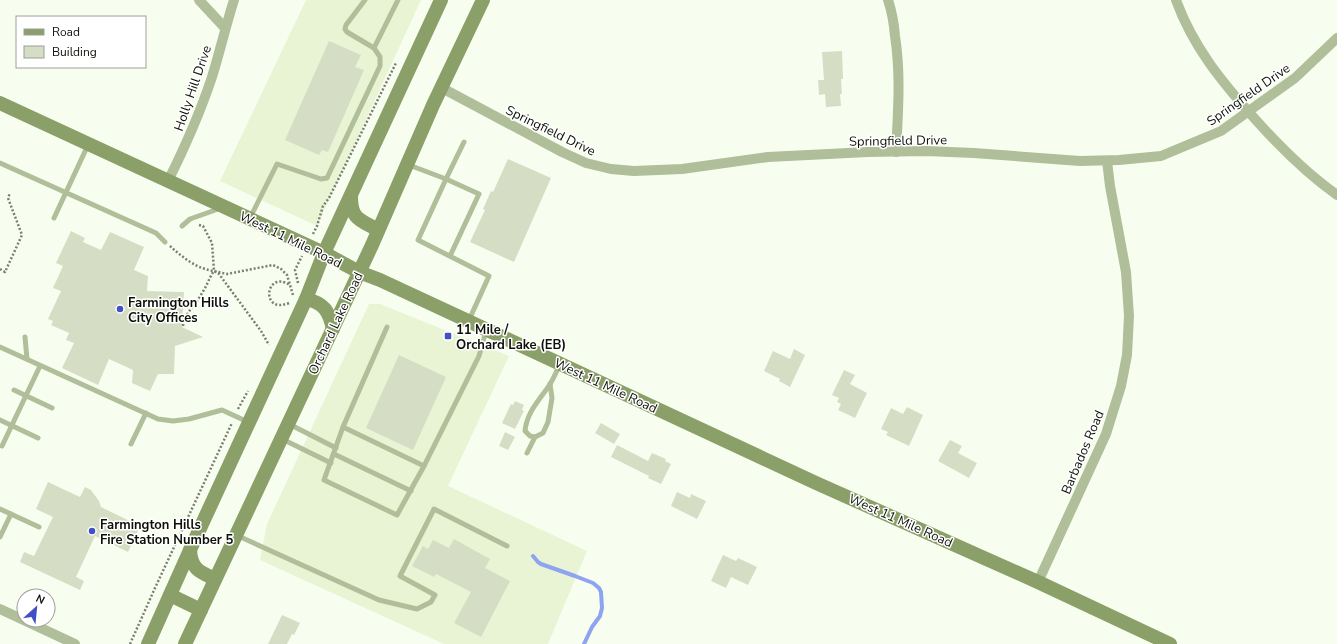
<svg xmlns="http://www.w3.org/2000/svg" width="1337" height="644" viewBox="0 0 1337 644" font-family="'Nunito Sans',sans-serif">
  <rect width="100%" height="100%" fill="#f8feef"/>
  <g fill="#e8f4d4">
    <path d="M306,0h115l-104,226 -97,-45z"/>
    <path d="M369,304h11l129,52 -61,130 139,65 -39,93h-104l-184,-84 7,-36z"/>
  </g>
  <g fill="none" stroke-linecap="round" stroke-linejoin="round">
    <path stroke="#8ea3f2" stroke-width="4" d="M533,556l5,6 3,2 34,12 18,7 6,5 2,4 1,16 -2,8 -8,11 -8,17"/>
  </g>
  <g fill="#d5dec5">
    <path d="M329,41l32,14 -6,12 9,3 -36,82 -6,-2 -3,5 -34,-15z"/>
    <path d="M842,51l1,28h-2l1,15h-2l1,12 -15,1 -1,-13 -6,1 -1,-15h6l-2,-28z"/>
    <path d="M508,159l43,19 -37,84 -44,-20 15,-32 -2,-1 8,-18 2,1z"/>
    <path d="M71,231l14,7 -2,4 18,8 9,-18 34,15 -10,23 14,6 -1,15 37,1 -2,35 21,10 -28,9 -1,28h-16l-8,17 -18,-8 1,-13 -24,-11 -11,26 -36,-17 12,-25 -8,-3 3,-7 -18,-8 2,-4 -5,-2 13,-28 -8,-3 10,-22 -7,-3z"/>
    <path d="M794,349l11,6 -15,32 -11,-6 1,-2 -16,-8 9,-20 17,8z"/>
    <path d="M399,355l47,22 -33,73 -47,-22z"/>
    <path d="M844,370l11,5 -5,9 17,9 -12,25 -17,-8 3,-6 -4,-2 2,-4 -7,-3z"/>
    <path d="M515,401l9,4 -2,5 2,1 -9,18 -13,-6 9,-19 2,1z"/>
    <path d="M907,407l16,8 -14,31 -23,-11 2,-3 -7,-3 10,-21 12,6z"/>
    <path d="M601,423l19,11 -6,10 -19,-11z"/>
    <path d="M505,432l10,5 -7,13 -9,-4z"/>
    <path d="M950,440l12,6 -4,7 19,10 -8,15 -31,-17z"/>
    <path d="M617,445l31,16 4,-8 14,6 -1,2 6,3 -10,20 -13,-6 1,-2 -38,-19z"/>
    <path d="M48,482l32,15 5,-10 6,3 8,11 2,6 39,19 -12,26 -33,-16 -19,41 8,4 -4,9 -60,-28 4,-10 10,4 19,-39 -17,-8z"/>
    <path d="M677,492l13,6 1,-4 15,7 -9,18 -26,-13z"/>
    <path d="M454,539l36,20 -5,9 25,13 -29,56 -27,-14 17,-31 -35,-18 -2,3 -22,-11 11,-20 5,3 5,-9 16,8z"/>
    <path d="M723,555l13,6 2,-3 19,9 -9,18 -17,-8 -5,11 -15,-7z"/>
    <path d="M282,615l18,8 -6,12 -2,-1 -5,10h-19z"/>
  </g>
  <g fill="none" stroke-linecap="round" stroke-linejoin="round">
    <g stroke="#7a7e73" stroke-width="2.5" stroke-dasharray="2 2" stroke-linecap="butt">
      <path d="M199,225l4,1 9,17 2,28 5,3 42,57 8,14"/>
      <path d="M313,234l4,-8 6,-20 6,-8 67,-135"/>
      <path d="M170,246c12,11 27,23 44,25"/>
      <path d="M0,269l5,3 17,-37 -14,-37 2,-5"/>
      <path d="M298,283l-3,-13 7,-14"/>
      <path d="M289,303c-29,12 -24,-34 1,-18"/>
      <path d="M183,326c2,-14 13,-21 19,-33 5,-7 7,-15 12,-22l13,3 46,-9 8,4 6,6 6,20"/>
      <path d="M238,409l10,-18"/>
      <path d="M130,644l25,-56 77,-165"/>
    </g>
    <g stroke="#b0be99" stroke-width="5">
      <path d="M374,48l24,-48"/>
      <path d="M0,163l156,70 9,9"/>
      <path d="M409,165l37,14 -28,61 71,36 -20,44"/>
      <path d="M54,218l34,-73"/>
      <path d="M250,218l27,-54 44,15 6,-1 53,-112v-9l-6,-9 -27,-16 -2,-3 1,-4 19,-25"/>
      <path d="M182,226l8,-7 31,-11"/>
      <path d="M450,256l29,-62 -33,-15 18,-37"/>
      <path d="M387,327l-44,100 -19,53 73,35 27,-49"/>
      <path d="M25,337l2,22"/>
      <path d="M0,347l158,72 15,2 16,-2 33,-9 26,12"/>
      <path d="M14,390l38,18"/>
      <path d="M0,420l38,18"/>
      <path d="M289,424l47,24"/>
      <path d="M343,427l81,39 55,-110 7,-25"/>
      <path d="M535,437l-5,-1 -5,-5c2,-20 15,-31 25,-47 4,-6 7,-14 10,-20"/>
      <path d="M282,439l49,24"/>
      <path d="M131,444l15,-31"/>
      <path d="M2,446l38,-80"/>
      <path d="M527,453l8,-16 8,-4 5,-11 4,-24 -2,-14"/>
      <path d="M334,454l77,37"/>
      <path d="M0,509l39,18"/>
      <path d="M236,535l143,65 38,9 14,-7 4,-7 -35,-19 34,-67 73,37"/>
      <path d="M0,537l11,-23"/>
    </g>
    <g stroke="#b0be99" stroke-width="10">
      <path d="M199,0l26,28"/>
      <path d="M888,0c4,12 6,23 7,36 6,38 3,77 1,116"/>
      <path d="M1176,0c17,47 46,82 79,119 25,28 51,54 82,76"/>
      <path d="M442,88l120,64 24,11 25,6 23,2 48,-2 86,-12 100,-5 58,-1 48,2 106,8 39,-1 42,-4 60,-25 74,-53 42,-40"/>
      <path d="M168,181c17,-34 32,-68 44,-104 8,-26 14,-52 22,-77"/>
      <path d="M1038,582l68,-148 15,-48 6,-31 2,-39 -3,-44 -16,-86 -3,-25"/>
      <path d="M0,609l75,35"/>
    </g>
    <g stroke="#8b9f68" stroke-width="14">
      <path d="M0,103l324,150 35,19 21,8 436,203 222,99 132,62"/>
      <path d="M351,197c0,23 10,23 27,33"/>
      <path d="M306,299c18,4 23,12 27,30"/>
      <path d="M190,550c1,19 10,22 25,29"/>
      <path d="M170,595l31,15"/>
      <path d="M148,644l42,-94 116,-251 18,-46 117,-253"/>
      <path d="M185,644l187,-399 61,-140 50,-105"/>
    </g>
  </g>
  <g fill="#4151c5" stroke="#fff" stroke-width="1.5">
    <circle cx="120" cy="309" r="4"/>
    <rect x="444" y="332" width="8" height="8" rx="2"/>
    <circle cx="92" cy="531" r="4"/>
  </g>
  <g text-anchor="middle" stroke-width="3" stroke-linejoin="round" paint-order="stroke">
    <g font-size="13" fill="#0d1008" stroke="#fff">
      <text transform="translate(192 88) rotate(-71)" y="5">Holly Hill Drive</text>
      <text transform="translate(1248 94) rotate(-35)" y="5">Springfield Drive</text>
      <text transform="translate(551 130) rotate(26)" y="5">Springfield Drive</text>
      <text transform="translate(898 140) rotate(-1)" y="5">Springfield Drive</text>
      <text transform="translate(291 239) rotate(26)" y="5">West 11 Mile Road</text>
      <text transform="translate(335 323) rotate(-65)" y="5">Orchard Lake Road</text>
      <text transform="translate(606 385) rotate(25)" y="5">West 11 Mile Road</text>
      <text transform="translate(1082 452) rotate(-67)" y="5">Barbados Road</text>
      <text transform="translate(901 520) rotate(24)" y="5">West 11 Mile Road</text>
    </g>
    <g font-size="13" font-weight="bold" fill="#0d1008" stroke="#fff" text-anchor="start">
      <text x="128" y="307">Farmington Hills<tspan x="128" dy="15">City Offices</tspan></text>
      <text x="456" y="334">11 Mile /<tspan x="456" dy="15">Orchard Lake (EB)</tspan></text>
      <text x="100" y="529">Farmington Hills<tspan x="100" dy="15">Fire Station Number 5</tspan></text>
    </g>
  </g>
  <rect x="16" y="16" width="130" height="52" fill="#ffffff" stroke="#9e9f9c"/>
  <rect x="24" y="29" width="20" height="6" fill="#8b9f68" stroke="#9e9f9c"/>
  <text x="52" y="36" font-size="12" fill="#0d1008">Road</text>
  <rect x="24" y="46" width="20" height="12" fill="#d5dec5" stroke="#9e9f9c"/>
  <text x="52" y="56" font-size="12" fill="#0d1008">Building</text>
  <g transform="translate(36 608) rotate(27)"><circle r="19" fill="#ffffff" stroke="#9e9f9c"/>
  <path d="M0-3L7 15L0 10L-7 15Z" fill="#4151c5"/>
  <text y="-6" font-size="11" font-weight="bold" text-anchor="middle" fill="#0d1008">N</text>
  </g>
</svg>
